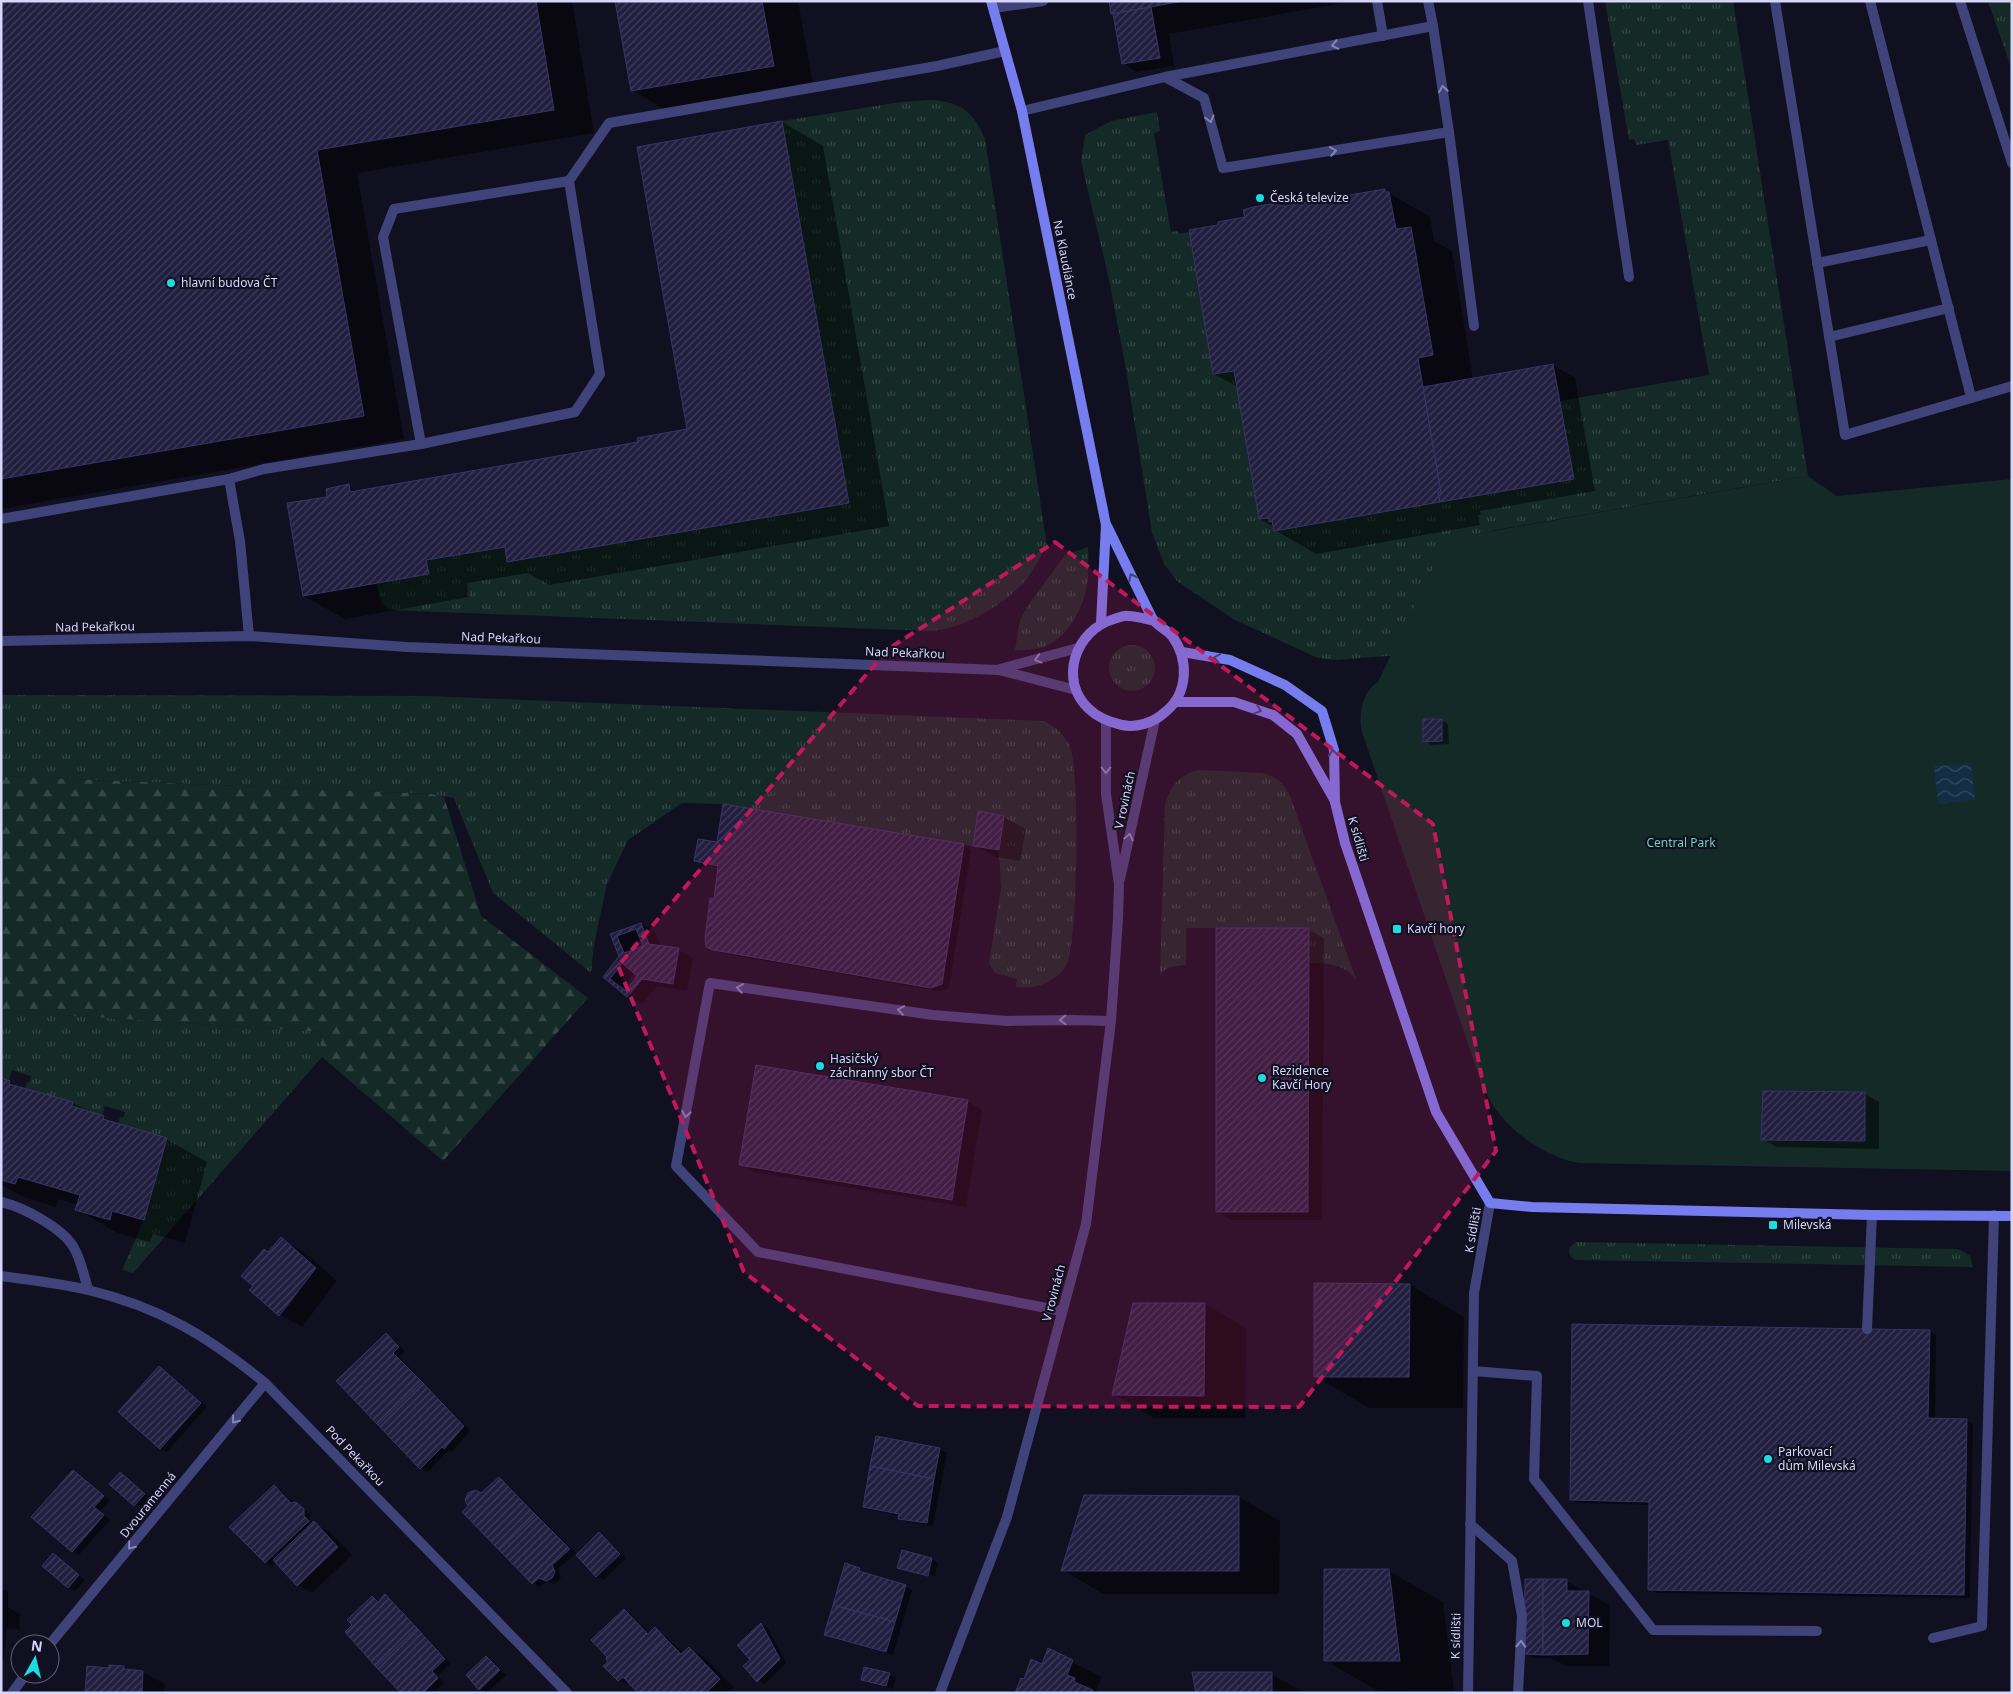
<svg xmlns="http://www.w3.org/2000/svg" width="2013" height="1694" viewBox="0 0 2013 1694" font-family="'Noto Sans',sans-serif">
  <defs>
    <pattern id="grass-tufts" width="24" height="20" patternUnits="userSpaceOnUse" patternTransform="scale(1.25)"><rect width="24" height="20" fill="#142a27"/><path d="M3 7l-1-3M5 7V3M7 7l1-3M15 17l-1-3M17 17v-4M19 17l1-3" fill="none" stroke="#354847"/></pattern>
    <pattern id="forest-firs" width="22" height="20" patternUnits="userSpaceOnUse" patternTransform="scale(1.25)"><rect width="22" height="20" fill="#142a27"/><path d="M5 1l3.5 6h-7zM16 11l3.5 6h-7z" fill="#354847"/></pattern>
    <pattern id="water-waves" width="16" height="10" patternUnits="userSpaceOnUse" patternTransform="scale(1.25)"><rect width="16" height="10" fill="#152c45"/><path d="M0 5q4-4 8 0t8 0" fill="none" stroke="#364a61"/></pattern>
    <pattern id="building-hatch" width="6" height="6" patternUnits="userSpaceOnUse" patternTransform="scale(1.25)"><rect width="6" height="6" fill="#221e3f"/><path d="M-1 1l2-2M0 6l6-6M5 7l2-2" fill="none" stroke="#413e5c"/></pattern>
  </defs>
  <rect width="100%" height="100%" fill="#111021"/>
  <g fill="url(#grass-tufts)">
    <path d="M1605,1h128l75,475 -318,55 -38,120 -117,9 -17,-2 -83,-38 -58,-39 -13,-17 -12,-31 -25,-158 -18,-96 -28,-118 4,-26 26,-14 46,-9 3,19 -6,2 17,99 7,-1 1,3 10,-2 24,142 21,-3 25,148 10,-1v4l3,-1 2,10 299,-52 -13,-78 149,-26 -41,-235 -32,5 -2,-6 -5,1z"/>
    <path d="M1988,1h24v69z"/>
    <path d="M930,100c30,1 44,12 55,39l62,407c-9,14 -16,30 -28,41 -22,22 -58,42 -89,44l-540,-21c-11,-6 -11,-15 -13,-27l52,-9 -3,-14 79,-13 2,15 342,-59 -67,-382 119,-19z"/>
    <path d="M1088,547c1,31 1,50 -17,77 -7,10 -17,20 -30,24 -8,2 -18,2 -26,2l5,-30 9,-16 36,-49z"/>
    <circle cx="1132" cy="668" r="23"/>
    <path d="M1,695l426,1 617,25c12,7 20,12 26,26 10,21 8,203 -4,219 -13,18 -30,23 -50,21l1,-8 -22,-6 -6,-10 12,-75 -2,-38 5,-34 -26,-4 -5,34 -250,-42 -41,-1 -54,37 -21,44 -13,60 -3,29 -98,-80 -39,-95 -23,-4 -430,-18z"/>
    <path d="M1199,770l63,3c13,3 22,10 28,23l66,183c-12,-15 -28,-16 -47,-16v-35h-123v37c-11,1 -20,1 -26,10l5,-170c5,-20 15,-30 34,-35z"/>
    <path d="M1,1011l321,21v25l-189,216 -11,-3 22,-50 23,-82 -49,-13 2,-8 3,1 2,-6 -20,-6 -3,10 -30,-10 1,-4 -48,-13 2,-7h3l1,-6 -19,-6 -3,10 -8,-2z"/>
    <path d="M1576,1242l380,7 5,1 9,6 3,11 -397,-7 -5,-3 -2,-5 1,-5z"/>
  </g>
  <path fill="url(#forest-firs)" d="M1,776l430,18 13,3 37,119 107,82 -145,163 -121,-104v-25l-321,-21z"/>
  <path fill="#142a27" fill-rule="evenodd" d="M1808,476l29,20 175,-17v692l-433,-8c-28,-4 -65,-28 -81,-51 -7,-8 -11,-18 -16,-27l-120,-353c-4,-17 0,-41 16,-50l69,-143zM1423,719h18l1,22h-19zM1763,1091l102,1 -1,49 -103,-2z"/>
  <path fill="url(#water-waves)" d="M1971,763l4,37 -37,4 -4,-38z"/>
  <g fill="#0007" fill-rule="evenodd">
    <path d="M1,1h571l22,132 -237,40 47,266 -403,70z"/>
    <path d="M616,1h182l16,88 -142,25 -40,-24z"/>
    <path d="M1110,1h245l-186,33 5,32 -37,6 -14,-9 -9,-48 -2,-2z"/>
    <path d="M782,122l41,24 66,380 -340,59 -21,-12 -61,10 2,14 -124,22 -41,-23 25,-98 19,-12 11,6 281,-49 48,-13z"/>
    <path d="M1384,190l46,27 4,24 18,10 21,128 80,-14 22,13 20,113 -115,20 1,4h-3l2,10 -164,29 -41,-24v-2l-15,-9 -22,-132 -24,-13 6,-148 66,-19z"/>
    <path d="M1441,720l7,4 1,20 -18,1 -6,-4z"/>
    <path d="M724,806l240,40 7,4 -22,138 -10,3 -218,-38 -14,-7 12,-78 -17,-4 -7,-4 23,-16z"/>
    <path d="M979,813l25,4 22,12 -6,32 -24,-4 -22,-12z"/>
    <path d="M641,924l14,8 6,15 17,3 15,8 -6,33 -30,-5 -15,18 -14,-8 -23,-19 15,-20 -8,-22zM641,940l3,7 -10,4 -3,-7zM635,972l4,3 -12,15 -3,-2z"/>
    <path d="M1218,930h91l15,8 -2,282h-91l-14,-9z"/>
    <path d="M757,1066l211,35 14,9 -16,97 -211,-35 -14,-8z"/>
    <path d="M1,1079l22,10 50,14 43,21 50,15 41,23 -22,81 -32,-9 -3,8 -33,-9 -40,-24 1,-4 -20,-6 -2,8 -33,-10 -22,-12z"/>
    <path d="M1865,1094l14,8v47l-102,-2 -15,-8z"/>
    <path d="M281,1239l22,12 34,30 -35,46 -22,-12 -25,-29 13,-33z"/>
    <path d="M1410,1285l54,32 -1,91h-94l-54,-32z"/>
    <path d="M1134,1304h71l41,24 -1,90h-91l-40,-24z"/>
    <path d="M1929,1331l7,4 -1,84 31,1 7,4 -3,174 -314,-5 -7,-4 2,-84 -73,-2 -7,-4z"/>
    <path d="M386,1335l7,4 12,12 -6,6 71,73 -18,22 -3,-2 -21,22 -7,-4z"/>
    <path d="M159,1367l48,40 -40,45 -6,-4z"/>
    <path d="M877,1437l63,12 7,4 -14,73 -27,-4 -6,-4v-2l-29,-6 -7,-4z"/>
    <path d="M73,1472l37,28 -10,11 10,9 -31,35 -6,-4z"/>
    <path d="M120,1473l31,25 -9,11 -31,-25z"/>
    <path d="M499,1478l7,4 72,73 21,-21 7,4 20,20 -22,22 -7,-4 -21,-23 -18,16 3,9 -7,6 -7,-3 -7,6 -7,-4 -51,-89z"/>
    <path d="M274,1486l7,4 13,14 9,4 7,6v7l18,10 24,24 -40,38 -14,-8 -22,-23 -4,4 -7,-4z"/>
    <path d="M1239,1497l41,24 -1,73h-176l-40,-24z"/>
    <path d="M53,1555l32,25 -10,11 -7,-4z"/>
    <path d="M932,1559l6,4 -4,16v-3l-30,-7v2l-6,-4z"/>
    <path d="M859,1569l7,4v2l39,11 7,4 -19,65 -61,-17 -6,-4z"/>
    <path d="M1389,1571l54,31 11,89 -75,1 -54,-32z"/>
    <path d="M1566,1581l44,24 -1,61h-43l-15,-8h-18l-7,-4z"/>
    <path d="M1,1588l7,4v15l12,7 -1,15 -12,-1 -3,30 -3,3z"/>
    <path d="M386,1596l6,4 59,63 -13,13 6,7 -10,10h-31l-31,-96 8,4z"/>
    <path d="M624,1610l7,4 19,20 5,-5 30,24 4,-5 15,9 30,31 -6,5h-88l-12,-12 -2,3 -7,-4 -9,-18z"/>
    <path d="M762,1624l6,4 18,35 -21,21 -7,-3 -6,-21 -13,-15z"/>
    <path d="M1049,1650l52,27 -5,15 2,1h-82l9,-13 18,-14z"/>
    <path d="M487,1657l6,4 13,14 -19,18 -7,-4 -13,-13z"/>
    <path d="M124,1667l7,4 12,1 22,12 -1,9h-78l24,-23z"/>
    <path d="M889,1674l7,4 -3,11 -24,-6 -7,-3z"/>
    <path d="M1271,1674l34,19h-108z"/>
  </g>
  <g fill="url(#building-hatch)" stroke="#393369" fill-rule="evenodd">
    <path d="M1,1h535l18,109 -237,40 47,266 -363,63z"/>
    <path d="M615,1h147l12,65 -143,25z"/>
    <path d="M1109,1h74l-72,13z"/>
    <path d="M1151,7l9,51 -38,6 -9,-50z"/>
    <path d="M782,121l67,382 -342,59 -2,-15 -79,13 3,14 -126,22 -16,-93 40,-6 -1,-8 23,-5 1,8 288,-50 -1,-4 50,-9 -50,-282z"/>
    <path d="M1385,189v3h4l7,37 15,-2 22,128 -15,3 23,134h-3l2,10 -166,29 -2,-10 -3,1v-4l-10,1 -25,-148 -21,3 -24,-144 29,-5v-3l27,-5 -2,-7 10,-3 17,-3 15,2z"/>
    <path d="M1553,364l21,115 -134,23 -2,-10h3l-18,-105z"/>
    <path d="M1423,719h19v22l-19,1z"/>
    <path d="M723,804l241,40 -22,140 -11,4 -218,-38 -7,-3 -1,-9 5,-40 4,1 4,-33 -24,-5 4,-22 19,3z"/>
    <path d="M978,811l26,5 -5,34 -26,-4z"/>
    <path d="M641,923l8,21 30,4 -6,36 -31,-5 -15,18 -24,-20 16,-21 -9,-22zM636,929l7,17 -19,7 -7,-17zM622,963l15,13 -11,15 -16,-12z"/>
    <path d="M1216,928h93l-1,284h-92z"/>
    <path d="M756,1065l212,35 -16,100 -213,-35z"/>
    <path d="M1,1078l9,3 -1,3 64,18 -1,4 32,10 -1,3 64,19 -23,82 -32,-9 -2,9 -35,-10 5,-15 -62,-18 -3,7 -14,-4z"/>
    <path d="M1763,1091l102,1v49l-104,-1z"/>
    <path d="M281,1237l35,31 -37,48 -30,-26 4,-4 -12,-10 23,-27 4,3z"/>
    <path d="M1314,1283l96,1 -1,93h-95z"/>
    <path d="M1133,1303h72l-1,93 -92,-1z"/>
    <path d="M1572,1324l358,6 -2,88 39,1 -3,176 -316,-5 1,-88 -79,-2z"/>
    <path d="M386,1333l13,14 -6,6 29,29 -44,43 -42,-44z"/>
    <path d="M159,1366l42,37 -41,46 -42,-37z"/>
    <path d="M422,1382l42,44 -20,23 -2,-2 -22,22 -42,-44z"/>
    <path d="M876,1436l64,12 -6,31 -64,-13z"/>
    <path d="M870,1466l64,13 -7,44 -29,-4 1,-5 -36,-7z"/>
    <path d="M73,1470l31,26 -10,11 10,8 -32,37 -41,-35z"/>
    <path d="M120,1472l25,22 -11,12 -25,-22z"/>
    <path d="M499,1477l37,38 -37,35 -37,-38 6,-6 -3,-6 3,-7 7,-3 6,3z"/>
    <path d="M274,1485l17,18 5,-1 8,7v7l5,5 -44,42 -36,-36z"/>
    <path d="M1084,1495l155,1v75h-178z"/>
    <path d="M536,1515l34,34 -18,16 3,7 -3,6 -6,3 -7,-3 -7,6 -33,-34z"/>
    <path d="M314,1521l24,26 -41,39 -24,-26z"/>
    <path d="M599,1532l21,22 -24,23 -20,-22z"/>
    <path d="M902,1550l30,8 -4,18 -31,-8z"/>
    <path d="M53,1553l26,22 -11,13 -26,-22z"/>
    <path d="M845,1563l15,5 -1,3 47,14 -11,37 -62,-17z"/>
    <path d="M1324,1569h65l11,92h-76z"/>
    <path d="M1525,1579h18v76l-19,-1z"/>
    <path d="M1543,1579h24v12h22l-1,63 -45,1z"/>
    <path d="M385,1594l32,34 -41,39 -31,-35 7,-7 -5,-5 25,-24 6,6z"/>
    <path d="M833,1605l62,17 -9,30 -62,-17z"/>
    <path d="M624,1609l24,25 7,-7 11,12 -41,40 -2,-2 -5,4 -15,-15 5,-4 -2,-3 1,-2 -16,-17z"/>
    <path d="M761,1623l19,36 -23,23 -14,-16 7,-6 -13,-15z"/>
    <path d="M417,1628l28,31 -13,12 6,7 -15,15h-22l-25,-26z"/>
    <path d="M666,1639l15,15 8,-7 31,32 -14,14h-68l-13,-14z"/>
    <path d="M1048,1648l25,12 -6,15 8,3 -1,4 19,8 -1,3h-77l6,-15 3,1 7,-20 11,5z"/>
    <path d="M486,1656l14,14 -21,20 -13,-15z"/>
    <path d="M109,1665l15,1v3l19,2 -1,22h-57l2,-27 22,2z"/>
    <path d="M864,1667l26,6 -4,13 -25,-6z"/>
    <path d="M1192,1672h80v21h-76z"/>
  </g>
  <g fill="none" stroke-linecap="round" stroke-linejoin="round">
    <g stroke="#40437a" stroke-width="10">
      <path d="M1377,1l6,35"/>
      <path d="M1428,1l5,25"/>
      <path d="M1588,1l41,276"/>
      <path d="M1775,1l70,434 167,-49"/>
      <path d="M1870,1l101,396"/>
      <path d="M1960,1l52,162"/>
      <path d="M994,8l49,-7"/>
      <path d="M1022,111l143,-34 268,-51 16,106 -226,36 -19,-70 -39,-21"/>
      <path d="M1449,132l25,194"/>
      <path d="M1817,263l114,-23"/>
      <path d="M1829,337l120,-29"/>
      <path d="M421,444l-38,-207 11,-28 175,-28"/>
      <path d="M1,519l228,-40"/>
      <path d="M249,636l-9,-95 -11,-62 35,-10 157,-25 154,-32 25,-38 -31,-193 40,-58 328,-57 68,-15"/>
      <path d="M1062,1311l-304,-59 -82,-86 34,-183 223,32 74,6 65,-1 39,1"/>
      <path d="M1867,1329l5,-114"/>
      <path d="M1473,1371l64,5 -3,103 119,151 164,1"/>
      <path d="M1470,1524l42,37 10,55 -4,77"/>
      <path d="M1933,1638l49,-12 12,-411"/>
    </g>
    <g stroke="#40437a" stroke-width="10">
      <path d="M1,641l248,-5 158,11 592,23 77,20"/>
      <path d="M1000,669l78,-21"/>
      <path d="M1120,879l35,-159"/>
      <path d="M1,1202c22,5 62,26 73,46 7,12 10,28 14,41"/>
      <path d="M1,1276c29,4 59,7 87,14 72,17 121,47 177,93l302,310"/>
      <path d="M50,1644l215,-261"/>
      <path d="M12,1693l14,-19"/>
      <path d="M940,1693l67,-176 79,-293 25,-203 7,-102 1,-35 -13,-90v-72"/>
      <path d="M1468,1693l6,-400 16,-90"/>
    </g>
    <g stroke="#767eef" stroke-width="10">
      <path d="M991,1l31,110 84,414 -5,98"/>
      <path d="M1107,526c15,31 30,61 45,92 5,8 14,11 20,18 17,23 17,58 -8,77 -11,10 -28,15 -42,12 -13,-3 -24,-7 -33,-16 -31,-28 -14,-79 25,-90 4,-1 10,-4 14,-3 9,0 18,3 26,5"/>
      <path d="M1182,652l48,8 55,25 37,26 12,39 1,52 10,41 91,269 54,91 42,4 340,8 140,1"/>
      <path d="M1175,702h59l39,13 24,19 38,67"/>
    </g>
  </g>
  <defs><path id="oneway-chevron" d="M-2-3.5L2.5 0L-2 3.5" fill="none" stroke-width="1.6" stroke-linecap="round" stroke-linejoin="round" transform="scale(1.25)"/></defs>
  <g stroke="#8485b4">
    <use href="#oneway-chevron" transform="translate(1335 45) rotate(169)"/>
    <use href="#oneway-chevron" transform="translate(1443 89) rotate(-99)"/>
    <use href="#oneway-chevron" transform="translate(1210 119) rotate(75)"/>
    <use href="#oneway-chevron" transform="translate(1333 151) rotate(-9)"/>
    <use href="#oneway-chevron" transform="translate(1038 659) rotate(165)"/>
    <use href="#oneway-chevron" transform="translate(1106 770) rotate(90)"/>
    <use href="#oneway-chevron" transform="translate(1129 837) rotate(-77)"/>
    <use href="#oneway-chevron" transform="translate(740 988) rotate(-172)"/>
    <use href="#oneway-chevron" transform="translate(901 1010) rotate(-172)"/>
    <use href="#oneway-chevron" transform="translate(1063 1020) rotate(178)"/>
    <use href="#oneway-chevron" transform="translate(686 1114) rotate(100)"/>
    <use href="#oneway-chevron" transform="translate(235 1420) rotate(129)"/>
    <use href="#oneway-chevron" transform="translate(131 1546) rotate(129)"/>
    <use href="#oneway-chevron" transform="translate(1521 1644) rotate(-87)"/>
  </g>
  <g stroke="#3e427e">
    <use href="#oneway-chevron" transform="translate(1132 577) rotate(-117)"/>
    <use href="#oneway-chevron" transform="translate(1217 658) rotate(-171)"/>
    <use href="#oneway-chevron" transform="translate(1258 710) rotate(19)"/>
    <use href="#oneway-chevron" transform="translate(1333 753) rotate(-96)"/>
  </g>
  <path fill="#c2185b" fill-opacity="0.2" stroke="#c2185b" stroke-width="4" stroke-dasharray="10 6" stroke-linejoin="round" d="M1055,542l378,282 63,327 -197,256 -381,-1 -174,-134 -126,-306 270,-317z"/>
  <g fill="#1adde1" stroke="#111021" stroke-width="2">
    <circle cx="1260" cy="198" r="5"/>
    <circle cx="171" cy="283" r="5"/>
    <rect x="1392" y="924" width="10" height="10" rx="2.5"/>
    <circle cx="820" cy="1066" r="5"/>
    <circle cx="1262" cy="1078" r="5"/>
    <rect x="1768" y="1220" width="10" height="10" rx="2.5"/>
    <circle cx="1768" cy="1459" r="5"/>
    <circle cx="1566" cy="1623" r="5"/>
  </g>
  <g text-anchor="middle" stroke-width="4.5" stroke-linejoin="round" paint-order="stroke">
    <g font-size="12" fill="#d6d5fa" stroke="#111021" text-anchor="start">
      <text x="1270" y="202">Česká televize</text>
      <text x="181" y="287">hlavní budova ČT</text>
      <text x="1407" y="933">Kavčí hory</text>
      <text x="830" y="1063">Hasičský<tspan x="830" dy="14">záchranný sbor ČT</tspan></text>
      <text x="1272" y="1075">Rezidence<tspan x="1272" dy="14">Kavčí Hory</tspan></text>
      <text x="1783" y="1229">Milevská</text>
      <text x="1778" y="1456">Parkovací<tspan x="1778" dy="14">dům Milevská</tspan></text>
      <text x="1576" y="1627">MOL</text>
    </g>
    <g font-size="12" fill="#d6d5fa" stroke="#111021">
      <text transform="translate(1065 260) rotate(79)" y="4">Na Klaudiánce</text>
      <text transform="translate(95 627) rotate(-1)" y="4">Nad Pekařkou</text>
      <text transform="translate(501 638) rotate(2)" y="4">Nad Pekařkou</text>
      <text transform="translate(905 653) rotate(2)" y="4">Nad Pekařkou</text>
      <text transform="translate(1125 800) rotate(-78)" y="4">V rovinách</text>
      <text transform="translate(1358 839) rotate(74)" y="4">K sídlišti</text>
      <text transform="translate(1473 1230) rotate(-80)" y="4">K sídlišti</text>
      <text transform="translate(1054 1293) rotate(-75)" y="4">V rovinách</text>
      <text transform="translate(355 1456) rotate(46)" y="4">Pod Pekařkou</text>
      <text transform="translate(148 1505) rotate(-51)" y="4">Dvouramenná</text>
      <text transform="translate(1456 1636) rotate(-89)" y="4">K sídlišti</text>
    </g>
    <g font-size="12" fill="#69d2af" stroke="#111021">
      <text x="1681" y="847">Central Park</text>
    </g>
  </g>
  <rect width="2013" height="1694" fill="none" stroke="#d6d5fa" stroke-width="5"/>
  <g transform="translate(35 1659) rotate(8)"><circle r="24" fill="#111021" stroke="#605f78"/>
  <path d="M0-4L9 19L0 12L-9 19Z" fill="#1adde1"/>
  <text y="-8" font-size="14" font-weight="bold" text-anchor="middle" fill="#d6d5fa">N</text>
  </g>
</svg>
